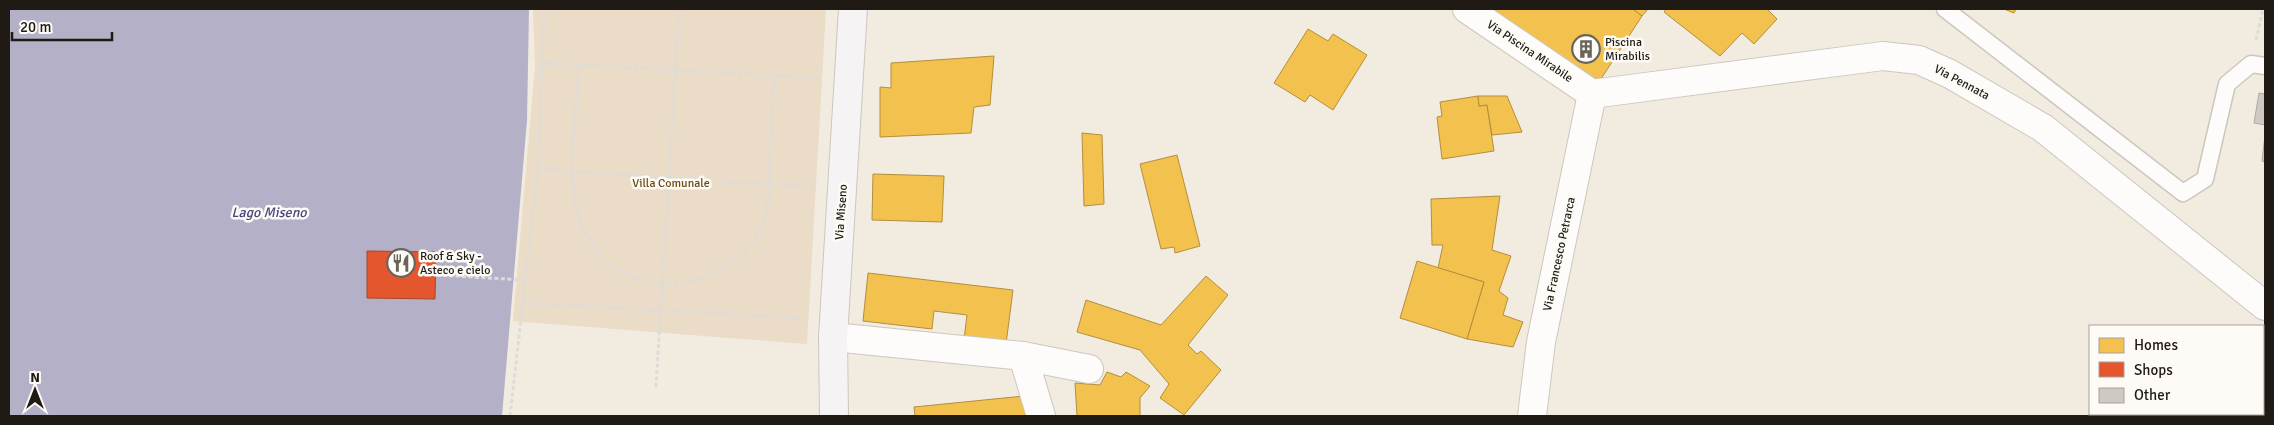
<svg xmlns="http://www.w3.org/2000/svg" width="2274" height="425" viewBox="0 0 2274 425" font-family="Signika,sans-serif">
  <rect width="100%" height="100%" fill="#f2ebe0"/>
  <path fill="#eadcc6" d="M533,9h293l-19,335 -294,-23 22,-255z"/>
  <path fill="#b3b0c7" d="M9,9h520l-2,111 -25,296h-493z"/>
  <g fill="#f2c14e" stroke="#b38f3d">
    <path d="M1492,9h141l9,7 -43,66z"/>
    <path d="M1633,9h15l-6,7z"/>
    <path d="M1666,9h101l10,10 -23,25 -12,-11 -22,23 -56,-44z"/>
    <path d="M2004,9h12l-2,4z"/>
    <path d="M1308,29l20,12 5,-7 34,21 -34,55 -23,-15 -5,7 -31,-19z"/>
    <path d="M994,56l-4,49 -16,2 -3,26 -91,4v-50l11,1v-25z"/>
    <path d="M1478,96l1,10 8,-1 7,46 -52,8 -5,-42 5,-1 -2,-14z"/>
    <path d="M1478,96h29l15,36 -30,3 -5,-30 -8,1z"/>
    <path d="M1082,133l20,2 2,69 -20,2z"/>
    <path d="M1177,155l23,91 -25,7 -1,-6 -13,2 -21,-85z"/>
    <path d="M873,174l71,2 -2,46 -70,-2z"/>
    <path d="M1500,196l-8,54 19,6 -12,35 9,7 -5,17 20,7 -10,25 -46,-8 17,-57 -46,-14 5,-23h-11l-1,-46z"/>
    <path d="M1417,261l67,21 -17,57 -67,-21z"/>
    <path d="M868,273l145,17 -7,54 -42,-5 3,-24 -33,-4 -2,18 -69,-8z"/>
    <path d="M1206,276l22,19 -40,50 9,9 4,-3 20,19 -37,45 -24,-17 9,-14 -29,-34 -63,-18 9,-32 75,25z"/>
    <path d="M1107,372l14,5 5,-5 24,14 -10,12v18h-63l-2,-33 25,2z"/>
    <path d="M1024,396l2,20h-111l-1,-9z"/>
  </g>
  <path fill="#e4572e" stroke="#a94526" d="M367,251l69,1 -1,47 -68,-1z"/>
  <g fill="#cfc9c1" stroke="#aea9a1">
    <path d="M2259,93l6,1v31l-11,-2z"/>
    <path d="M2265,135v27l-3,-1z"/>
  </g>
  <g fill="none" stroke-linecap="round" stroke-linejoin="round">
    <defs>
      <path id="lane" d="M1945,9l238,184 22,-14 22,-95 24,-20 14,2"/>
      <g id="street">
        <path d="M1467,9l125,85"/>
        <path d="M1592,94l291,-38 36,4 31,14 93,54 222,178"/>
        <path d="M833,337l190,19 66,13"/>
        <path d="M1023,356l18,60"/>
        <path d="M1532,416l9,-74 51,-248"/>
      </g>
      <path id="secondary" d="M834,416l-1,-79 20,-328"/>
    </defs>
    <use href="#lane" stroke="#ccc7be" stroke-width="19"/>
    <use href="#street" stroke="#ccc7be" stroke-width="30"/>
    <use href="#secondary" stroke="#ccc7be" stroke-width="30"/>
    <g stroke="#dedbd8" stroke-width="3" stroke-dasharray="4 2.5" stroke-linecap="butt">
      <path d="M2256,40l7,-31"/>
      <path d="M543,63l275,15"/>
      <path d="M579,64c-3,48 -14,116 2,161 3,7 8,14 12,20 42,64 146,45 171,-26 6,-17 5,-39 6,-57 1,-29 3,-58 4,-87"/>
      <path d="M538,169l274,18"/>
      <path d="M436,275l89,5"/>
      <path d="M523,303l281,15"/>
      <path d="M656,387l23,-378"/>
      <path d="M510,416l28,-247 6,-160"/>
    </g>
    <use href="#lane" stroke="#fdfcfa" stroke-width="16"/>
    <use href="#street" stroke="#fdfcfa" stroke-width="28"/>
    <use href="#secondary" stroke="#f5f3f4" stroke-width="28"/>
  </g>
  <defs>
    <symbol id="building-ring" viewBox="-11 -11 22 22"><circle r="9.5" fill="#fefbf7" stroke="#69645b" stroke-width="1.5"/><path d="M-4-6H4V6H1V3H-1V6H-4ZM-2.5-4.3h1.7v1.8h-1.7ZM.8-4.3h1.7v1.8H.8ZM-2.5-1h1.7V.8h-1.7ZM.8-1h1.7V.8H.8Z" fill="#69645b"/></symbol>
    <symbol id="restaurant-ring" viewBox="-11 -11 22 22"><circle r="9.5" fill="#fefbf7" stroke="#69645b" stroke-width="1.5"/><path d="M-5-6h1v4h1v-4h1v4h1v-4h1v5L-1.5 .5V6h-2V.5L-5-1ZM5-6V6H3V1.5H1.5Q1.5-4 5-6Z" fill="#69645b"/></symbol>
  </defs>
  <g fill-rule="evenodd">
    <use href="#building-ring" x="1570" y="33" width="32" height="32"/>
    <use href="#restaurant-ring" x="385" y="247" width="32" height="32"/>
  </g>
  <g text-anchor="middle" stroke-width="5" stroke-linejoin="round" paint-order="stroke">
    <g font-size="12" fill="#1f1b14" stroke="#fefbf7" text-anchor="start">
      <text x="1605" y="46">Piscina<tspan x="1605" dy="14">Mirabilis</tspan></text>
      <text x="420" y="260">Roof &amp; Sky -<tspan x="420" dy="14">Asteco e cielo</tspan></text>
    </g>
    <g font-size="12" fill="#1f1b14" stroke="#fefbf7">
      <text transform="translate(1530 51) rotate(34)" y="4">Via Piscina Mirabile</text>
      <text transform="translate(1962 82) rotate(28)" y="4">Via Pennata</text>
      <text transform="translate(841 212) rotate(-86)" y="4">Via Miseno</text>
      <text transform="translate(1559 254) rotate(-78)" y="4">Via Francesco Petrarca</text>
    </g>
    <g font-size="12" fill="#6a4c10" stroke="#fefbf7">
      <text x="671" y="187">Villa Comunale</text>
    </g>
    <g font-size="14" font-style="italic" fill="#4a4679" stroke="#fefbf7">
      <text x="269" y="217">Lago Miseno</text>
    </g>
  </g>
  <rect width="2274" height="425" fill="none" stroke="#1f1b14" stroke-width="20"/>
  <rect x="2089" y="325" width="175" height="90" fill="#fefbf7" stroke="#a5a19c"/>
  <rect x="2099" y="338" width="25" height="15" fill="#f2c14e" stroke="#a5a19c"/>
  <text x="2134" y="350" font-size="15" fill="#1f1b14">Homes</text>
  <rect x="2099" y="362" width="25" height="15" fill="#e4572e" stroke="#a5a19c"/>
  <text x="2134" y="375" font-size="15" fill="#1f1b14">Shops</text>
  <rect x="2099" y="388" width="25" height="15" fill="#cfc9c1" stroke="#a5a19c"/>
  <text x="2134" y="400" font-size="15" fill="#1f1b14">Other</text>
  <g transform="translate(35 390)" stroke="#fefbf7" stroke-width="4" paint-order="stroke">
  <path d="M0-4L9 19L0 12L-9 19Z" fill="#1f1b14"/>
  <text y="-8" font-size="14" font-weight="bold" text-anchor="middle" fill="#1f1b14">N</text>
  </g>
  <path d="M12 32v8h100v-8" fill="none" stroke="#1f1b14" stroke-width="2.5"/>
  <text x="20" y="32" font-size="15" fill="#1f1b14" stroke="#fefbf7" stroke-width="4" paint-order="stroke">20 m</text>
</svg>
